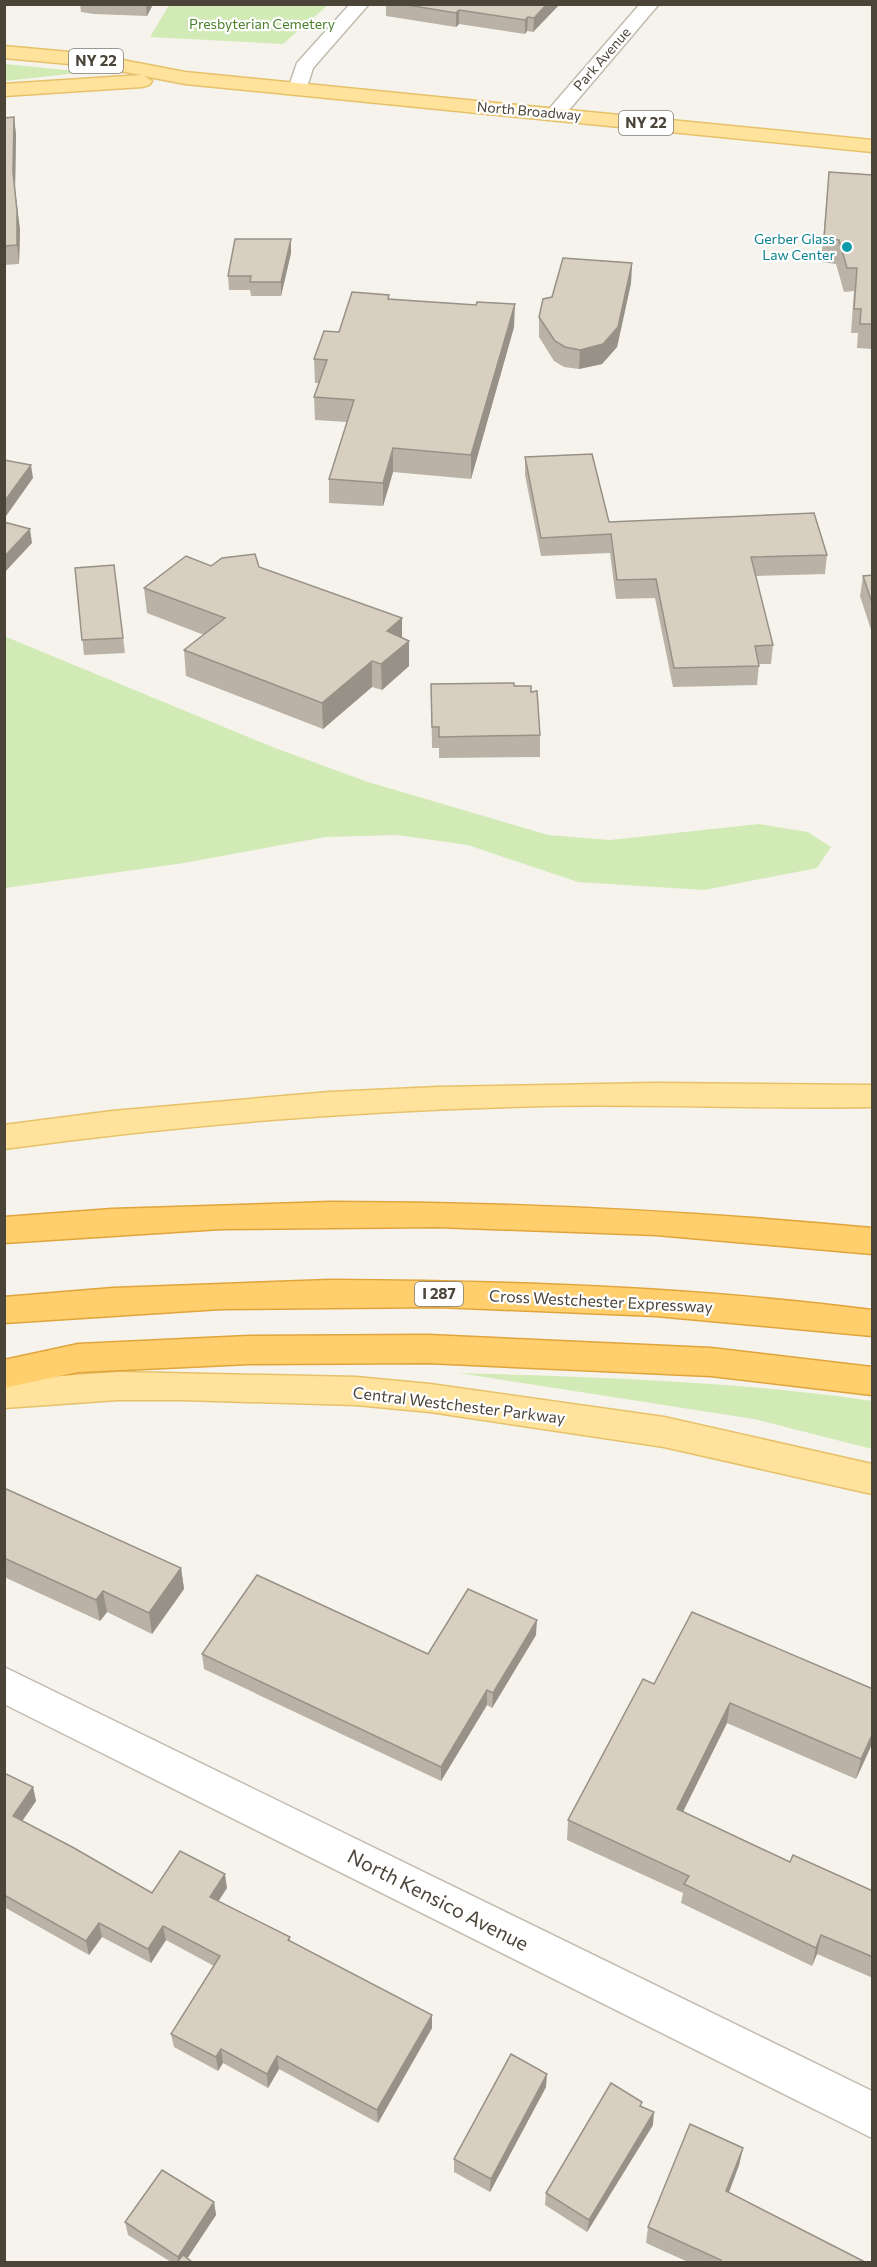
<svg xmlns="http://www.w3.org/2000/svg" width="877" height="2267" viewBox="0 0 877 2267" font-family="Commissioner,sans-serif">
  <rect width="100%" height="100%" fill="#f6f3ec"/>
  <g fill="#d2eab5">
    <path d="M169,5v-1l159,1 -45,39 -133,-7z"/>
    <path d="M5,64l71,7 2,2 -73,8z"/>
    <path d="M4,636l271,112 93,34 180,53 62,5 149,-16 49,8 23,15 -14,21 -113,22 -126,-8 -110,-37 -71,-10 -72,2 -141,26 -179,25z"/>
    <path d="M459,1373c138,4 276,8 413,28v48l-118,-30z"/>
  </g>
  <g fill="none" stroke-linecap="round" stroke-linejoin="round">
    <defs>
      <g id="minor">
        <path d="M350,4h19l-56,64 -8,25h-14l-3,-4 9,-26z"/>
        <path d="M640,4h19l-96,113h-14l-3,-4 3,-4z"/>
      </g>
      <path id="tertiary" d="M4,1667l868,424v47l-868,-434z"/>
      <g id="primary">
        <path d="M4,46l87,8 94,18 687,68v12l-687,-68 -41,-8 8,5 -3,4 -7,2 -138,9v-12l138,-9 -51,-9 -87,-8z"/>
        <path d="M656,1083l216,2v22c-108,2 -217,-3 -326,-1 -181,4 -361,18 -542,43v-24l108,-14 217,-19 109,-5z"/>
        <path d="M118,1372l238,5 74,7 234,33 208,47v30l-208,-47 -234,-35 -74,-7 -174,-5h-64l-114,8v-28z"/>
      </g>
      <g id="motorway">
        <path d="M330,1202c181,0 361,9 542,26v26l-216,-19 -218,-8 -217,2 -217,14v-26l108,-8z"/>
        <path d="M330,1280c181,1 363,7 542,30v26l-216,-20 -217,-9 -218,2 -217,14v-26l109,-9z"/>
        <path d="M428,1335l283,13 161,19v28l-161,-19 -283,-13 -179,1 -171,8 -74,16v-28l74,-16 171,-8z"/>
      </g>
    </defs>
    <use href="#minor" stroke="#c2bbae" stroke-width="3"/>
    <use href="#tertiary" stroke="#c2bbae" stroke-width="3"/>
    <use href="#primary" stroke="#e6c16a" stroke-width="3"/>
    <use href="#motorway" stroke="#e0a43c" stroke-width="3"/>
    <use href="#minor" fill="#fff" fill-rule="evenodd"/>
    <use href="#tertiary" fill="#fff" fill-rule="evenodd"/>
    <use href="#primary" fill="#ffe39c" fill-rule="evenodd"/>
    <use href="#motorway" fill="#ffcf6e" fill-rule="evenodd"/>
  </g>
  <g fill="#bab2a6">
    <path d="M80,4h73l-6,12 -53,-2 -13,-2z"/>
    <path d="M386,4h174l-27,28 -6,-1 -2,3 -66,-10 -3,3 -70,-11z"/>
    <path d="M14,117l2,18 -1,55 5,40 -1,34 -15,1v-147z"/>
    <path d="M829,172l44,3v174l-16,-1 1,-15h-7l3,-42 -10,1 -8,-28 -15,-2z"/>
    <path d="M291,253l-10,43h-30l-1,-6h-21l-1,-14z"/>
    <path d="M632,263l-1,20 -14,64 -15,17 -23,5 -15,-2 -10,-6 -15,-24v-20l13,-20z"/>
    <path d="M389,295v4l125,28 -43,152 -78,-7 -10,34 -54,-3v-24l18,-57 -32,-2 -1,-23 5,-14h-4l-1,-24 25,-27z"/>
    <path d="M525,457l84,65 218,33 -2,19 -70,2 18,69 -2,19h-12l-2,21 -84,2 -18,-89 -39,1 -6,-46 -69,3 -16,-81z"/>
    <path d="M114,565l11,88 -41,2 -9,-87z"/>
    <path d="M211,566l48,1 143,51v20l7,3v25l-27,24 -10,-3 -49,42 -137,-53 -2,-26 20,-15 -57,-22 -3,-25z"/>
    <path d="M873,575v61l-13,-40 3,-20z"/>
    <path d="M431,684l83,2 17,6 9,43v22l-101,1v-10h-7z"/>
    <path d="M4,1488l177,80 3,21 -32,45 -45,-22 -7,9 -96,-44z"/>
    <path d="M536,1635l-44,73 -5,-3 -46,76 -237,-112 -2,-15h226z"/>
    <path d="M654,1684l219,5v53l-17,37 -129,-56 -44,88 107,51 83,29v87l-56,-24 -5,12 -131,-63 2,-10 -116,-53 1,-20z"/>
    <path d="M4,1773l29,14 3,14 -14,20 130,72 75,-5 -9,13 72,36v4l142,74v13l-54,95 -99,-54 -11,19 -45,-25 -5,8 -44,-24 -3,-13 43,-68 -48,-26 -15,23 -49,-26 -13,18 -85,-48z"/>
    <path d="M546,2087l-56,105 -36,-20v-13z"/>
    <path d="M642,2106l11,19 -66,107 -42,-27 1,-12z"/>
    <path d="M743,2148l-4,17 -10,27 136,70h-177l-42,-19 2,-16z"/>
    <path d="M214,2202l2,13 -29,43 5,4h-21l-43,-27 -3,-13z"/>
  </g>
  <g fill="#979187">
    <path d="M146,4h7l-6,12z"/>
    <path d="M547,4h13l-27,28 1,-14z"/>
    <path d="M459,10v14l-3,3v-14z"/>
    <path d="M528,17l-1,14 -2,3v-14z"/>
    <path d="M14,117l2,18 -1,55 5,40 -1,34 -2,-19 -4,-73z"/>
    <path d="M291,239v14l-10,43v-14z"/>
    <path d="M632,263l-1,20 -14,64 -15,17 -23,5 1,-19z"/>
    <path d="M515,304l-1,23 -43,152v-24z"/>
    <path d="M393,448v24l-10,34v-23z"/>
    <path d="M31,465l2,13 -29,41v-17z"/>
    <path d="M30,529l2,14 -28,30v-16z"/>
    <path d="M402,618v26l-15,-13z"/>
    <path d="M409,641v25l-27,24 -1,-26z"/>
    <path d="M372,661v26l-49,42 -1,-26z"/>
    <path d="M181,1568l3,21 -32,45 -3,-21z"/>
    <path d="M103,1591l4,21 -7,9 -4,-21z"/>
    <path d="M537,1620l-1,15 -44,73 1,-15z"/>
    <path d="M487,1690v15l-46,76v-14z"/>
    <path d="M730,1703l-3,20 -52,105 2,-19z"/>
    <path d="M873,1733v9l-17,37 5,-20z"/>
    <path d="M33,1787l3,14 -20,29 -3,-14z"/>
    <path d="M225,1874l2,14 -15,23 -2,-14z"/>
    <path d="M99,1923l3,14 -13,18 -3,-14z"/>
    <path d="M163,1926l3,14 -15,23 -3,-14z"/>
    <path d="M821,1935l-4,19 -5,12 4,-18z"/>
    <path d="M432,2015v13l-54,95 -1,-13z"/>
    <path d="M221,2049l2,14 -5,8 -2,-14z"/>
    <path d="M277,2056l2,13 -11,19 -1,-14z"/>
    <path d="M547,2074l-1,13 -56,105 1,-13z"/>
    <path d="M654,2112l-1,13 -66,107 2,-12z"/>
    <path d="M743,2148l-4,17 -16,43 3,-17z"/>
    <path d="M214,2202l2,13 -31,47h-6l-1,-5z"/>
  </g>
  <g fill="#d8cfc1" stroke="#979187" stroke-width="1.5">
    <path d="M401,4h146l-13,14 -6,-1 -3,3 -66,-10 -3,3z"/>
    <path d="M14,117l-1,55 4,39v34l-13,1v-128z"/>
    <path d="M829,172l44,3v149h-13l1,-15h-7l3,-41h-10l-8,-28 -15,-1z"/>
    <path d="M235,239h56l-10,43h-31l1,-6h-23z"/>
    <path d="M563,258l69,5 -14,64 -15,17 -23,6 -15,-3 -10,-6 -16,-24 4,-18 9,-2z"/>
    <path d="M352,292l37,3 -1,4 88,6 1,-3 38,2 -44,151 -78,-7 -10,35 -54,-4 25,-79 -40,-3 13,-37 -13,-1 10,-28 15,1z"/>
    <path d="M592,454l17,68 205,-9 13,42 -76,2 22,88 -18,1 4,20 -85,2 -18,-89 -39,1 -6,-46 -70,4 -16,-81z"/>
    <path d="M4,460l27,5 -27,37z"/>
    <path d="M4,522l26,7 -26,28z"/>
    <path d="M255,554l4,13 143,51 -15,13 22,10 -28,23 -9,-3 -50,42 -138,-53 41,-32 -81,-30 42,-32 25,10 11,-8z"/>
    <path d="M114,565l9,73 -41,2 -7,-72z"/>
    <path d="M873,575v31l-10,-30z"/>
    <path d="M514,683v3h17v6l6,-1 3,44 -101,2v-10h-7l-1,-43z"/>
    <path d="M4,1488l177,80 -32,45 -46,-22 -7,9 -92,-42z"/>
    <path d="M257,1575l171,79 40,-65 69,31 -44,73 -6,-3 -46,77 -239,-113z"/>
    <path d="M692,1612l181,77v44l-12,26 -131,-56 -53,106 113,53 3,-7 80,36v66l-52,-22 -5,13 -132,-64 5,-8 -121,-56 75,-141 11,5z"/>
    <path d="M4,1773l29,14 -20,29 61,32 78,45 28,-42 45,23 -15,23 80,40 -2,3 144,75 -55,95 -100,-54 -10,18 -46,-25 -5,8 -45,-23 49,-78 -57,-30 -15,23 -49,-26 -13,18 -82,-46z"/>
    <path d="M511,2054l36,20 -56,105 -37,-20z"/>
    <path d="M611,2083l31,19 -2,4 14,6 -65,108 -43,-27z"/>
    <path d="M690,2124l53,24 -17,43 139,71h-145l1,-2 -73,-33z"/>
    <path d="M162,2170l52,32 -36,55 -53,-35z"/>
    <path d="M183,2255l9,7h-15z"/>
  </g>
  <circle fill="#0f9aa8" stroke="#fff" stroke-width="2" cx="847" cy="247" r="6"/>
  <g text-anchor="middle" stroke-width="4.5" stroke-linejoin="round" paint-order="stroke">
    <g font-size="14" fill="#4a7f2a" stroke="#fff">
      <text x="262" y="29">Presbyterian Cemetery</text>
    </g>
    <g font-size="14" fill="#4b4439" stroke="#fff">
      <text transform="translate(602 59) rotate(-49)" y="5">Park Avenue</text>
      <text transform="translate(529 111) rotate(5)" y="5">North Broadway</text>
    </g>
    <g font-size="14" fill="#0d838f" stroke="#fff" text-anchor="end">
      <text x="835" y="244">Gerber Glass<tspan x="835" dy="16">Law Center</tspan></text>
    </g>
    <g fill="#fff" stroke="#817c74" stroke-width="1.5">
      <rect x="69" y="49" width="54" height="24" rx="4.5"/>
      <rect x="619" y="111" width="54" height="24" rx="4.5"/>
      <rect x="415" y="1282" width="48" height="24" rx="4.5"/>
    </g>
    <g font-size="15" font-weight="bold" fill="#4b4439">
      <text x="96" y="66">NY 22</text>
      <text x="646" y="128">NY 22</text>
      <text x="439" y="1299">I 287</text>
    </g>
    <g font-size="16" fill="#4b4439" stroke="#fff">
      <text transform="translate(601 1301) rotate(3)" y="6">Cross Westchester Expressway</text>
      <text transform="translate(459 1405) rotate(7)" y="6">Central Westchester Parkway</text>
    </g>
    <g font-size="20" fill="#4b4439" stroke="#fff">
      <text transform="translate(438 1900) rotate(27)" y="7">North Kensico Avenue</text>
    </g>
  </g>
  <rect width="877" height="2267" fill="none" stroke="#4b4439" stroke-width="12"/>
</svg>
